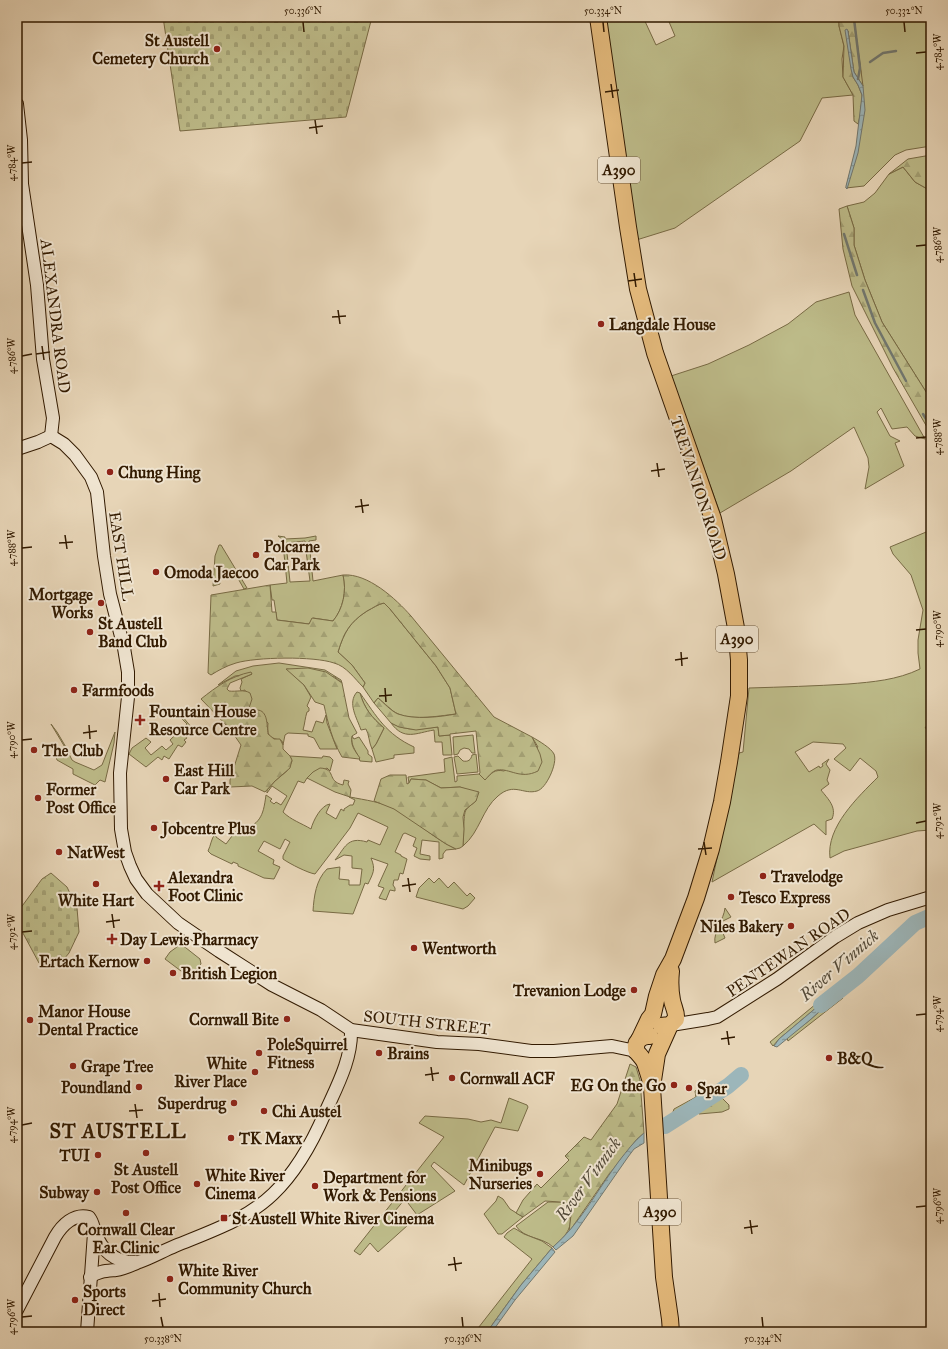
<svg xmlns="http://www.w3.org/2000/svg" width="948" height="1349" viewBox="0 0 948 1349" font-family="'IM FELL Great Primer',serif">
  <defs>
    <pattern id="forest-firs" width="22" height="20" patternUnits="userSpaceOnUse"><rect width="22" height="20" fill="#bdbb89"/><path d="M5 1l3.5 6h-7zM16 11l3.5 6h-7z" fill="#a3a074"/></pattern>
    <pattern id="cemetery-stones" width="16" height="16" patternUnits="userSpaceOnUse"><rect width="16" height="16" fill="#bdbb89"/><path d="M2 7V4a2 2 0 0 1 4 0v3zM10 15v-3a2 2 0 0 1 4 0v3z" fill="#a3a074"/></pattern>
    <pattern id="water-ripples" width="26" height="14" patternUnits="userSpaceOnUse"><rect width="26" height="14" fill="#9cb6ba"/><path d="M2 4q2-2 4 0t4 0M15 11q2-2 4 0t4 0" fill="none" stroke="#809395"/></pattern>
  </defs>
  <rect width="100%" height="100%" fill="#e7d5b7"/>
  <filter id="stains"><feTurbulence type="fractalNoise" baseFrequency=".005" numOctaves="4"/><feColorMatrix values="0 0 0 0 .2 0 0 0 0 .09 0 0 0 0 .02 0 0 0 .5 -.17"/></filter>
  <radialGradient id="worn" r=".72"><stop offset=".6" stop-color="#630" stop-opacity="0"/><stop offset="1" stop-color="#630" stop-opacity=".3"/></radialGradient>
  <g fill="#bdbb89" stroke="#786a44">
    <path d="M598,17h45l13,28 19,-9 -8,-19h172v9l5,20 -2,13 1,18 10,18 -31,3 -22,43 -125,87 -45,14z"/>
    <path d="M853,17h78v129l-25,4 -11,5 -31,31 -18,2 14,-53 1,-63z"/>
    <path d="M903,167l12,15 16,9v211l-3,-7 -46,-73 -17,-42 -11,-35v-17l-7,-22 17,-4 11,-9 14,-19z"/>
    <path d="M849,292l6,23 70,124 -10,-3 -8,-9 -15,2 -11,-21 -4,4 13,24 10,5 -5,2 9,23 -39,23 4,-22 -1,-9 -14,-31 -63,44 -71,42 -49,-137 37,-12 41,-19 39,-21 28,-22z"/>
    <path d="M931,530v141l-1,50 -5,7 6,2v100l-14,1 -73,20 -14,7c-4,-31 28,-61 48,-81l-2,-6 -16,-13 -10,13 -16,-12 12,-11 -3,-4 -30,-2 -18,10 14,20 10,-6 1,2 3,-2 -1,-2 7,-5 -3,5 4,6 -3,10 2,4 -8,6c7,9 16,17 11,29l-6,2v14l-12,-11 -102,58 27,-129 4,-1 6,-64c33,-1 66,-2 99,-4 25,-2 49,-4 72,-15l-2,-16v-13l5,-30 -12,-35 -18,-21 -3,-7z"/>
    <path d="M278,536l7,1v2l20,-1 11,-2v4l-7,1v2h-4v-2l-19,2 4,39 20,-1 -4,-30h4l3,30 30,-6c4,16 0,34 -10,46l-20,-3 -4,6 -32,-4 -3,-20h-2l-2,-15 17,-2 -4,-39 -1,-5z"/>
    <path d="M219,545h2l26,43 -3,1 -12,-21 -4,3v1l-10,2 2,10 -7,2 2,-30z"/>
    <path d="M384,603l6,6 46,57 14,22 6,26c-18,2 -48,8 -63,-3 -5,-4 -10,-9 -15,-13l-4,5 -11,-16 2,-4 -13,-18 -14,-13c6,-20 12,-30 29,-41 6,-3 11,-7 17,-8z"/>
    <path d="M279,663l46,7 16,10 1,3 -7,-6 -48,-8 17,16 7,12 -4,9 2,2v3l-2,1c-2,6 -2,11 -4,18l9,2 4,-11 7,2 3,-8 1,8 10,26h-17l-6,-11 -6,-2v-2l-20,-1 -3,2 -2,10 -1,-4c-13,-4 -15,-4 -14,-18l-14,-13 -6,1 -3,-21 -4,1 -1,-3 2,-6 -1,-3 11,-5 -17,2 -17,9 18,-14 17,-5z"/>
    <path d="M360,693c17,24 26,41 54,54v6l-20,2v3l-18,4 -4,-13 4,-5 8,-16c-12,-10 -20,-20 -24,-35z"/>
    <path d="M182,716l10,12 -8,6 3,4 -3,2 2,2 -4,5 -4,-2 -9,14 -5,-3 -2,4 -4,-3 -12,10 -17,-13 3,-6 14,-10 5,4 -6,6 6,7 11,-9 4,4 7,-6 -3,-4 17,-16 -7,-7z"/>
    <path d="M391,723c18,9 28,6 47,4l1,9 11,-1 2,20h-9l-1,-13h-7l-1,-12c-18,3 -30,11 -43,-7z"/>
    <path d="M51,724l6,8 13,22h-1l3,6 3,2 19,8 8,-5 13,-33 -1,11 -9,39 -5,-2 -5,5 -22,-11v-5l-16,-9 -1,-3 1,-2 3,-2 5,1 1,-5z"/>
    <path d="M473,735l2,18h-3l-3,-4 -5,-1 -4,2 -2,4 -4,1 -1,-18z"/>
    <path d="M352,736l2,3 5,-2 9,14v3l4,3v5l-12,-1c-2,-8 -10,-15 -8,-25z"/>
    <path d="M532,737c7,4 19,11 22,17 4,9 -8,35 -17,37 -14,4 -23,-9 -39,5 -16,13 -18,36 -35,50 1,-7 0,-32 3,-36 2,-4 7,-6 10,-9l-8,-11 -8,-3 -19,1 -15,-8 -15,-1 -2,4 -1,-6 37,-5 -1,-13 8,-2 3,25 2,-1v-5l22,-2 6,6c6,-7 10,-11 19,-9l34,-24z"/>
    <path d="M476,754l2,18 -21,2 -3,-17 4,-1 5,5c5,1 8,-1 9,-6z"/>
    <path d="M290,756l32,2 1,-2 7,1 3,3 -3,11 -3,-3 -20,10 -3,5 -6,-2 -15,31c8,8 18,11 28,17 2,-8 10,-24 19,-25l-4,9 10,6 5,-10 3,2v-2l6,-4h3l2,-5 -6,-3h1c15,3 32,5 45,12 22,12 39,30 61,40l-10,1 -3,4v4l-4,1v-17l-17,-2 -2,14 10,2v4l-10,-1 -6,-3 3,-8 -4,-2 3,-8 -11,-5 -2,1 -8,18 6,3v1l6,3 -4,15 -3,-1 -2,7h-4l-1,5 2,3v3l-5,-1 -4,10 -7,-2 5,-10 -6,-2 10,-22 -17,-6c5,12 2,15 -3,26l-3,-1 -12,31 -40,-3c1,-15 3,-31 14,-42l13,-2 -1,12 10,1v5h11l2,-16 -10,-1v-12l-8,-1 -9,5c10,-12 12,-24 32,-18l1,-2 12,5 8,-18 -30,-14 -8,15 -35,46c-7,-1 -25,-10 -32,-15v-3l7,-14 -5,-3 -5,10 -16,-8 -6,10 16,9 -1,4 7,3 -6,12 -10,-1 -26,-12v-2l-5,-2 -1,2 -21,-10 -3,-3c3,-6 3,-12 7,-17l1,3 10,7 9,-12 4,1c21,-10 24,-15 27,-38l6,4 -2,2 4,3 2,-2 5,3 6,-9 -15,-10 -5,7v-3l8,-9 12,-10 5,-10z"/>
    <path d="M429,878l5,5 5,-5 9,10 6,-6 13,14 3,-3 5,5 -7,8 -5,3 -47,-12 3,-9z"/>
    <path d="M725,908l6,9 -10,5 -1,4 5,12 -10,5c-2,-11 9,-24 10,-35z"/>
    <path d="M181,944l19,15 1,5 -12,13 -24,-18 5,-7z"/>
    <path d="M834,989l2,2 -57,48 -6,7 -3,-4z"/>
    <path d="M696,1097l1,7 -22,14 -3,-3 2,-6z"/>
    <path d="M509,1098l18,7 1,2 -10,24 -23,-4 -31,58 -30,-23 -3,4 24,25 -38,24 -12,-16 -10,12 13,14 -30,27 -8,-9 -10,12 -6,-4 90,-114 -25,-14 6,-7 43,3 13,3 10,-2 10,3z"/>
    <path d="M498,1196l5,3 7,10 13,8 -21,17h-4l-14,-20 12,-13z"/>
    <path d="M548,1202h12l7,4c8,20 1,28 -14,41 -10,-10 -29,-8 -37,-21z"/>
    <path d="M514,1228l10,6 18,7 10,7 -31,37 -34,47h-12l57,-73 -28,-22 3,-4z"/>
  </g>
  <g fill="url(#forest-firs)" stroke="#786a44">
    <path d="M839,17h4v2h2v-2h8l1,2 9,67 -9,-14 -6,-41 5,46 5,8 4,10 -1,17 -3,12 -4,-3 -1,-26 -10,-18 1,-31 -5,-20z"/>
    <path d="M931,155v36l-16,-9 -12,-15 -14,7 19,-15z"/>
    <path d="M847,206l7,22v17l11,35 17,42 46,73 3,7v32l-38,-66 -41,-82 -9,-37 -4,-40z"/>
    <path d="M343,575c25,-2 53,24 68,41l83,101 38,20 8,17 2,8 -4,9c-18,9 -28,-3 -41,-1 -5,1 -9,7 -12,10l-6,-6 1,-1 -4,-42 -26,3v1l-11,1 -1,-9 -22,3 -17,-3 -8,-4 -17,-20 4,-5c6,5 13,13 20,16 17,6 41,3 58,0l-6,-26 -14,-22 -46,-57 -6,-6c-6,1 -11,5 -17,8 -17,11 -23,21 -29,41l14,13 13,18 -2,4c-8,-8 -17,-21 -29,-24 -20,-7 -78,-6 -98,0 -10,3 -17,7 -25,12l-3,-2 3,-78 59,-10 2,27h4l1,8 32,4 3,-6 21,3c10,-12 14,-30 10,-46z"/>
    <path d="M308,668l18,4 16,11 7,35 8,15 -5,3c-2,9 3,15 8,22l-1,1 -17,-2c-10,-17 -14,-34 -18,-52l-9,-3 -11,-17 -18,-16z"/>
    <path d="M251,672l1,2 -22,9 -3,6 2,2c7,1 15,-2 21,2l2,6 -4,12c3,0 5,-2 9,-1 11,0 10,16 11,24l6,5h6l3,6v4l7,7 2,4 -2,8 -15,13 -10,11 -13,-6 -22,1v-7l11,-35 -11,-16 -29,-30c15,-12 30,-23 50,-27z"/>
    <path d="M357,692l3,1c4,15 12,25 24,35l-8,16 -4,5c-3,-6 -3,-15 -6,-20l-5,1c-4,-12 -14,-27 -4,-38z"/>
    <path d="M320,768c17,1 6,13 23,17l1,-5 5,1 -1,3 3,6 -1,7 -15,-5 -28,-14 6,-6z"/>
    <path d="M390,775h16l1,9 2,-1 2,-4 15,1 15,8 19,-1 19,5 -3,9 -11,9 -2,7 1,12 -1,17 -3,2 -4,1 -10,-5 -52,-35 -20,-8 7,-22z"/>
    <path d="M839,994l4,4 -55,43 -1,-3 1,-1 22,-17z"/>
    <path d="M630,1064l6,3 4,13 4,53 -7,6 -30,38 -38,55 2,-17 -4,-9 -7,-4 -15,-1 -22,16 -7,-4 7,-13 14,-16 4,4 28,-28 -4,-4 19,-19 7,3 26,-36z"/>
    <path d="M704,1086l12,6 -19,12 -2,-13 5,-4z"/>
    <path d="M720,1096l9,9v4l-7,3 -23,2 -1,-5z"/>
  </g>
  <g fill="url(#cemetery-stones)" stroke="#786a44">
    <path d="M163,17h209l-26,100 -166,14z"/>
    <path d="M51,873l16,14 10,21 2,24 -10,21 -10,12 -6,2 -14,-4 -22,-41v-9l25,-34z"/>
  </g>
  <g fill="url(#water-ripples)" stroke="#727870">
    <path d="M847,29l1,2 6,41 9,14 2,24 -7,43 -11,36 -1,-1v-2l10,-40 6,-51 -4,-10 -5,-8 -2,-8 -6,-39z"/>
    <path d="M836,991l3,3 -29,26 -33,27 -3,-1 5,-7z"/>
    <path d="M716,1092l4,4 -44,25 -1,-3z"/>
    <path d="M644,1133v10l-10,6 -6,8 -55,79 -17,14 -3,-3c27,-23 45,-58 66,-86 8,-10 15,-20 25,-28z"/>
    <path d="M552,1248l3,4 -40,48 -23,32h-5l34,-47z"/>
  </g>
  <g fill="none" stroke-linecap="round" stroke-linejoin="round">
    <g stroke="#727870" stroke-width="2.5">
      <path d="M854,19l6,49 -2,11"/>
      <path d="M870,62l13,-9 13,-2"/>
      <path d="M844,234l13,41"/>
      <path d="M863,290l12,33 31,58"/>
      <path d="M923,414l8,13"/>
    </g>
    <g stroke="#9cb6ba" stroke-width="16">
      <path d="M821,1005l37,-29 57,-53 16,-7"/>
      <path d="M665,1126l63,-40 13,-11"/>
    </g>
    <defs>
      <g id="secondary">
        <path d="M17,104l4,36 1,44 15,101 6,74 10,59 -2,18"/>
        <path d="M51,436l13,8 11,11 16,22 6,15 7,64 6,38 14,54 4,24v25l-8,76 1,56 4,23 5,14 6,13 11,15 31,29 41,28 53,34 49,25 30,20 86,12 42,2 52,7h23l58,-5 19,4 8,5"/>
        <path d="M17,449l21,-7 13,-6"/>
        <path d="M671,1025l37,-6 9,-2 60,-38 58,-42 23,-14 30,-13 43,-13"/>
        <path d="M90,1277c9,-6 16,-6 26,-7 8,-1 16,-5 23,-8 12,-4 24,-11 36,-16 34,-14 71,-26 98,-52 23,-22 40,-53 52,-81 12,-27 27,-54 26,-83"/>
        <path d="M17,1310l38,-73c7,-12 19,-24 34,-20 4,5 4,9 6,15 7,19 20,31 41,30"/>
        <path d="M87,1332l7,-99"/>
      </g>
      <g id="highway">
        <path d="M598,17l30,210 10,62 17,64 58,166 13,55 10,54 3,32v36l-10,66 -7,40 -11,47 -15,49 -23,61 -9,16 -7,21 -4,18 -4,5 -9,19"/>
        <path d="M670,1025l-13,29 -5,33 12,190 6,42 1,13"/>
        <path d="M661,1026l9,-1 6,-6c1,-7 -3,-12 -4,-19 -2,-10 -2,-19 -1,-29"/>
        <path d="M650,1036c-9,-1 -17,7 -13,16 3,4 6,6 8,11 2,6 4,12 6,19"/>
      </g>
    </defs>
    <use href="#secondary" stroke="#321a00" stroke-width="14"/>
    <use href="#highway" stroke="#321a00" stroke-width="18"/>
    <use href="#secondary" stroke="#efe4d0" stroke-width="12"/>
    <use href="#highway" stroke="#e4ba7c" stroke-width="16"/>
  </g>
  <path fill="none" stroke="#321a00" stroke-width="1.5" d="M303,22l1,10M603,22l1,10M904,22l1,10M916,53l10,-1M611,84l2,14M605,92l14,-2M315,120l2,14M309,128l14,-2M22,163l10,-1M916,246l10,-1M634,273l2,14M628,281l14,-2M338,310l2,14M332,317l14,-1M42,346l2,14M36,354l14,-2M22,356l10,-2M916,438l10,-1M657,463l2,14M651,471l14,-2M361,499l2,14M355,507l14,-2M65,535l2,14M59,543l14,-1M22,548l10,-1M916,630l10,-1M681,652l1,14M675,660l13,-2M385,688l1,14M379,696l13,-1M89,725l1,14M83,733l14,-2M22,740l10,-1M916,823l10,-2M704,842l2,13M698,849l14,-1M408,878l2,14M402,886l14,-2M112,914l2,14M106,922l14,-2M22,932l10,-1M916,1015l10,-1M727,1031l2,14M721,1039l14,-2M431,1067l2,14M425,1075l14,-2M135,1104l2,14M129,1111l14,-1M22,1125l10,-2M916,1207l10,-1M750,1220l2,14M744,1228l14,-2M454,1257l2,14M448,1265l14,-2M159,1293l1,14M152,1301l14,-2M22,1317l10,-1M161,1317l2,10M462,1317l1,10M762,1317l1,10"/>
  <g fill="#8f2418" stroke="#efe4d0" stroke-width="1.5">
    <circle cx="217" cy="49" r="4"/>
    <circle cx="601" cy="324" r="4"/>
    <circle cx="110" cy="472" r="4"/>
    <circle cx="256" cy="555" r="4"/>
    <circle cx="156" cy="572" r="4"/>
    <circle cx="101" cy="603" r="4"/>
    <circle cx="90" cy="632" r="4"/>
    <circle cx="74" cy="690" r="4"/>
    <path d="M138 714h4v4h4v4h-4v4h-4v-4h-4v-4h4z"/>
    <circle cx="34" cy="750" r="4"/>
    <circle cx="166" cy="779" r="4"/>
    <circle cx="38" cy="798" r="4"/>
    <circle cx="154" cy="828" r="4"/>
    <circle cx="59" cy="852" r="4"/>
    <circle cx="763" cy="876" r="4"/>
    <circle cx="96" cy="884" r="4"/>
    <path d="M157 880h4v4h4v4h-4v4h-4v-4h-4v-4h4z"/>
    <circle cx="731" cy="897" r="4"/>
    <circle cx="791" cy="926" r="4"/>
    <path d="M110 933h4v4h4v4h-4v4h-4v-4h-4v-4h4z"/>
    <circle cx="414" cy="948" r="4"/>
    <circle cx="147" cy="961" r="4"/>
    <circle cx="173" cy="973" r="4"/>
    <circle cx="634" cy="990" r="4"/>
    <circle cx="287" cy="1019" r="4"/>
    <circle cx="30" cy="1020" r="4"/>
    <circle cx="259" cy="1053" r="4"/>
    <circle cx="379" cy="1053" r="4"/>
    <circle cx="829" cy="1058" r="4"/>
    <circle cx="73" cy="1066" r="4"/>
    <circle cx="255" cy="1072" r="4"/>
    <circle cx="452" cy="1078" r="4"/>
    <circle cx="674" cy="1085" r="4"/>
    <circle cx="139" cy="1087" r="4"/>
    <circle cx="689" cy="1088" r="4"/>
    <circle cx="234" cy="1103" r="4"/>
    <circle cx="264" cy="1111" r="4"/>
    <circle cx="231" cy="1138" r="4"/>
    <circle cx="146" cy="1153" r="4"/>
    <circle cx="98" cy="1155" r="4"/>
    <circle cx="540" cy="1174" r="4"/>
    <circle cx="197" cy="1184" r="4"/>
    <circle cx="315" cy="1186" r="4"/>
    <circle cx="97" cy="1192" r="4"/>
    <circle cx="126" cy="1213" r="4"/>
    <rect x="220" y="1214" width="8" height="8" rx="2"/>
    <circle cx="170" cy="1279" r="4"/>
    <circle cx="75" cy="1300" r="4"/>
  </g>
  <g text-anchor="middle" stroke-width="4" stroke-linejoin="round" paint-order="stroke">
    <g fill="#efe4d0" stroke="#6b573e" stroke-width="1">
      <rect x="598" y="157" width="42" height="26" rx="3"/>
      <rect x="716" y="626" width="42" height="26" rx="3"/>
      <rect x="639" y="1199" width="42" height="26" rx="3"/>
    </g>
    <g font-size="15" font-weight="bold" fill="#321a00">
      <text x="619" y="175">A390</text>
      <text x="737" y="644">A390</text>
      <text x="660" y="1217">A390</text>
    </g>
    <g font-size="16" font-weight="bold" fill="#321a00" stroke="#efe4d0" text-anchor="start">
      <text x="209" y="46" text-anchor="end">St Austell<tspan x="209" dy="18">Cemetery Church</tspan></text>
      <text x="609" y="330">Langdale House</text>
      <text x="118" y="478">Chung Hing</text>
      <text x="264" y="552">Polcarne<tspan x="264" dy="18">Car Park</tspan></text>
      <text x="164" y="578">Omoda Jaecoo</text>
      <text x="93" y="600" text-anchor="end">Mortgage<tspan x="93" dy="18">Works</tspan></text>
      <text x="98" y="629">St Austell<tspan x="98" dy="18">Band Club</tspan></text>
      <text x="82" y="696">Farmfoods</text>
      <text x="149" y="717">Fountain House<tspan x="149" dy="18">Resource Centre</tspan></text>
      <text x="42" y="756">The Club</text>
      <text x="174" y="776">East Hill<tspan x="174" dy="18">Car Park</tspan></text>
      <text x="46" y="795">Former<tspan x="46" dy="18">Post Office</tspan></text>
      <text x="162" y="834">Jobcentre Plus</text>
      <text x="67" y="858">NatWest</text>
      <text x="771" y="882">Travelodge</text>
      <text x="168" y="883">Alexandra<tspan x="168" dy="18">Foot Clinic</tspan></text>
      <text x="739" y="903">Tesco Express</text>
      <text x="96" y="906" text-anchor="middle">White Hart</text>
      <text x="783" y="932" text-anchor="end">Niles Bakery</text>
      <text x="120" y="945">Day Lewis Pharmacy</text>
      <text x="422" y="954">Wentworth</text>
      <text x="139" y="967" text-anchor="end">Ertach Kernow</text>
      <text x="181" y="979">British Legion</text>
      <text x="626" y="996" text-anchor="end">Trevanion Lodge</text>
      <text x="38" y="1017">Manor House<tspan x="38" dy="18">Dental Practice</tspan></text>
      <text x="279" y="1025" text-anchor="end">Cornwall Bite</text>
      <text x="267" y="1050">PoleSquirrel<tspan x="267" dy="18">Fitness</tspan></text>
      <text x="387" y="1059">Brains</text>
      <text x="837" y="1064">B&amp;Q</text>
      <text x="247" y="1069" text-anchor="end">White<tspan x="247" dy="18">River Place</tspan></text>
      <text x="81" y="1072">Grape Tree</text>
      <text x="460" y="1084">Cornwall ACF</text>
      <text x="666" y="1091" text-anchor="end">EG On the Go</text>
      <text x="131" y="1093" text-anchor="end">Poundland</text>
      <text x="697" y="1094">Spar</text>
      <text x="226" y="1109" text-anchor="end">Superdrug</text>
      <text x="272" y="1117">Chi Austel</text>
      <text x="239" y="1144">TK Maxx</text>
      <text x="90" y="1161" text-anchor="end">TUI</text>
      <text x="532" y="1171" text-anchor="end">Minibugs<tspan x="532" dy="18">Nurseries</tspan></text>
      <text x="146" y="1175" text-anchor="middle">St Austell<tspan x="146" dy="18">Post Office</tspan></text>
      <text x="205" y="1181">White River<tspan x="205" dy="18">Cinema</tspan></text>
      <text x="323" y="1183">Department for<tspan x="323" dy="18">Work &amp; Pensions</tspan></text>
      <text x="89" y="1198" text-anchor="end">Subway</text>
      <text x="232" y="1224">St Austell White River Cinema</text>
      <text x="126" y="1235" text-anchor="middle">Cornwall Clear<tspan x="126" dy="18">Ear Clinic</tspan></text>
      <text x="178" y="1276">White River<tspan x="178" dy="18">Community Church</tspan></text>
      <text x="83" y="1297">Sports<tspan x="83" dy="18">Direct</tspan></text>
    </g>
    <g font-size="16" fill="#321a00" stroke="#efe4d0">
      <text transform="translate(56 316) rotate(83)" y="6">ALEXANDRA ROAD</text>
      <text transform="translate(699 488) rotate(72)" y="6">TREVANION ROAD</text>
      <text transform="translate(122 556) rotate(81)" y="6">EAST HILL</text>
      <text transform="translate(788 952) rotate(-34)" y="6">PENTEWAN ROAD</text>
      <text transform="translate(427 1022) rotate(6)" y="6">SOUTH STREET</text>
    </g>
    <g font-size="17" font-style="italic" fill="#524938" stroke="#efe4d0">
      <text transform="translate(839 965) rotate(-41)" y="6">River Vinnick</text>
      <text transform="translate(588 1179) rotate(-54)" y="6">River Vinnick</text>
    </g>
    <g font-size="20" font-weight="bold" letter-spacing="1" fill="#321a00" stroke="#efe4d0">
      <text x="118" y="1138">ST AUSTELL</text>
    </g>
  </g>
  <rect width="948" height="1349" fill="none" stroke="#e7d5b7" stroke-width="44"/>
  <rect x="22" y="22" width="904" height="1305" fill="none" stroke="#321a00" stroke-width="1.5"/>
  <g font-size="10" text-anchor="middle" fill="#321a00">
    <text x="303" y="14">50.336°N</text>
    <text x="603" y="14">50.334°N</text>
    <text x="904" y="14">50.332°N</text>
    <text transform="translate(937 52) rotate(-90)" y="4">4.784°W</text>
    <text transform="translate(11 163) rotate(-90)" y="4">4.784°W</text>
    <text transform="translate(937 245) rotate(-90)" y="4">4.786°W</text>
    <text transform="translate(11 356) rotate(-90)" y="4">4.786°W</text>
    <text transform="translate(937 437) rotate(-90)" y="4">4.788°W</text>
    <text transform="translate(11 548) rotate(-90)" y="4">4.788°W</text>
    <text transform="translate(937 629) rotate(-90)" y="4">4.790°W</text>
    <text transform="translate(11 740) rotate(-90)" y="4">4.790°W</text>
    <text transform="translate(937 821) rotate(-90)" y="4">4.792°W</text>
    <text transform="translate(11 932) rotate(-90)" y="4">4.792°W</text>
    <text transform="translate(937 1014) rotate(-90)" y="4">4.794°W</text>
    <text transform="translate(11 1125) rotate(-90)" y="4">4.794°W</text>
    <text transform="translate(937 1206) rotate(-90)" y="4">4.796°W</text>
    <text transform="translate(11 1317) rotate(-90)" y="4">4.796°W</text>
    <text x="163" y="1342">50.338°N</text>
    <text x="463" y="1342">50.336°N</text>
    <text x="763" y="1342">50.334°N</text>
  </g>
  <rect width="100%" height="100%" filter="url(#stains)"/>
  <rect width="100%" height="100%" fill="url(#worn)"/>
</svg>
